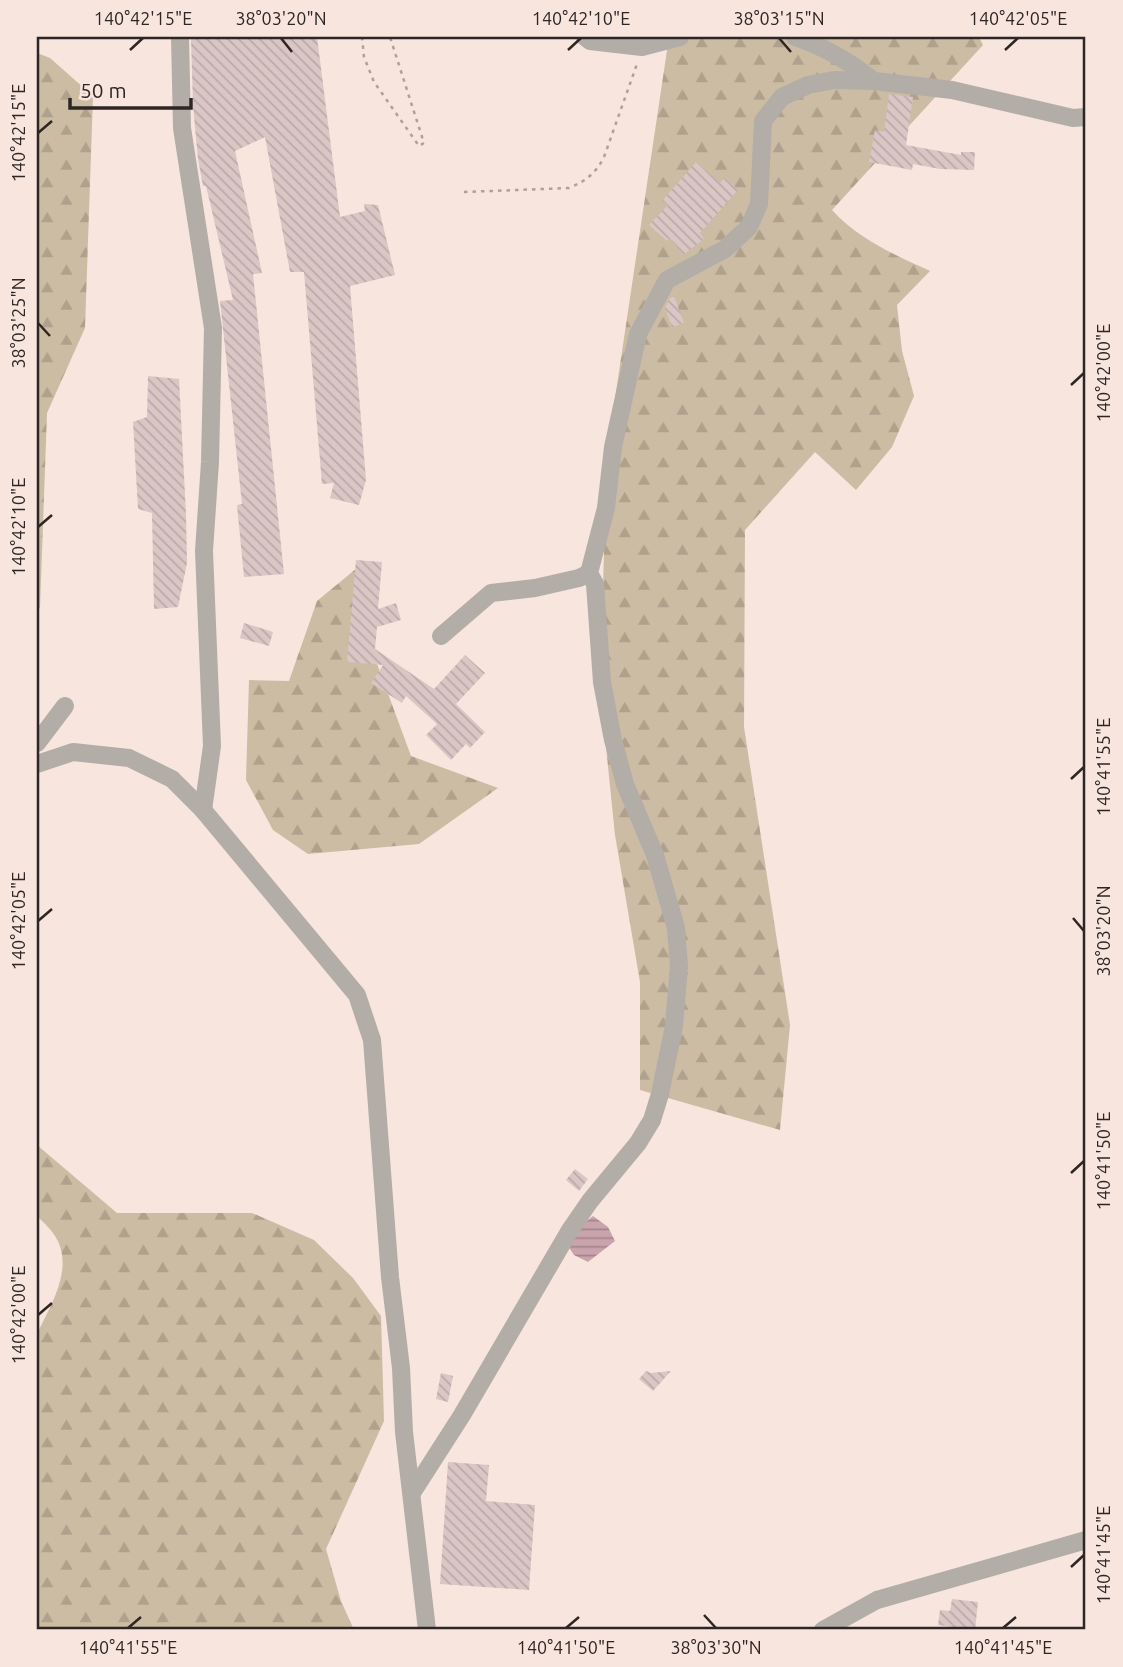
<svg xmlns="http://www.w3.org/2000/svg" width="1123" height="1667" viewBox="0 0 1123 1667" font-family="Ubuntu,sans-serif">
  <defs>
    <pattern id="forest-firs" width="22" height="20" patternUnits="userSpaceOnUse" patternTransform="scale(1.75)"><rect width="22" height="20" fill="#cbbca3"/><path d="M5 1l3.5 6h-7zM16 11l3.5 6h-7z" fill="#afa18c"/></pattern>
    <pattern id="water-rules" width="6" height="5" patternUnits="userSpaceOnUse" patternTransform="scale(1.75)"><rect width="6" height="5" fill="#caa4ad"/><path d="M0 2.5h6" fill="none" stroke="#a4858d"/></pattern>
    <pattern id="building-back-hatch" width="6" height="6" patternUnits="userSpaceOnUse" patternTransform="scale(1.75)"><rect width="6" height="6" fill="#d9c6c5"/><path d="M-1 5l2 2M0 0l6 6M5-1l2 2" fill="none" stroke="#bbaaa9"/></pattern>
  </defs>
  <rect width="100%" height="100%" fill="#f7e5de"/>
  <g fill="url(#forest-firs)">
    <path d="M669,37h310l4,8 -151,165c26,29 63,45 98,61l-33,34 5,46 12,45 -22,51 -36,43 -41,-38 -70,78 -1,197 46,298 -10,105 -140,-40v-108l-25,-147 -15,-147 7,-236z"/>
    <path d="M37,53l13,5 43,38 -8,232 -38,85 -7,195 -3,2z"/>
    <path d="M357,568l2,47 52,141 87,32 -79,56 -111,10 -35,-24 -27,-50 3,-100 40,1 28,-80z"/>
    <path d="M37,1145l80,68h135l62,27 39,38 28,38 3,105 -58,128 15,52 13,29h-317v-296c14,-30 38,-66 18,-98 -4,-7 -12,-14 -18,-20z"/>
  </g>
  <path fill="url(#water-rules)" d="M593,1216l15,11 7,14 -27,21 -14,-7 -6,-9 14,-21z"/>
  <g fill="url(#building-back-hatch)">
    <path d="M196,37h121l23,180 25,-6 -1,-7 14,1 17,70 -45,11 16,194 -7,25 -29,-7 4,-15 -12,1 -18,-212h-14l-25,-135 -30,14 27,122 -9,1 31,300 -40,3 -7,-72 5,-1 -22,-203 13,-1 -27,-114h-3l-5,-27 -5,-53 -2,-67z"/>
    <path d="M889,94l24,3 -7,48 55,10v-3h14l-1,18 -34,-1 -27,-5 -1,6 -43,-8 6,-32 9,2z"/>
    <path d="M696,162l24,21 5,-6 13,13 -38,43 4,6 -21,16 -13,-17 -3,3 -18,-16 19,-20 -6,-4z"/>
    <path d="M674,296l10,27 -12,4 -7,-19 5,-10z"/>
    <path d="M148,376l31,3 7,135 1,49 -9,44 -24,2 -2,-96 -14,-4 -5,-87 14,-5z"/>
    <path d="M356,560l26,2 -4,47 18,-6 5,17 -24,7 -2,22 59,40 31,-34 20,18 -29,31 29,28 -15,16 -4,-4 -15,16 -25,-25 11,-11 -31,-28 -4,7 -31,-20 12,-18 -36,-3z"/>
    <path d="M244,623l29,9 -4,14 -29,-8z"/>
    <path d="M575,1169l13,10 -9,12 -13,-11z"/>
    <path d="M646,1371l5,2 20,-2 -18,20 -14,-12z"/>
    <path d="M441,1373l12,3 -5,26 -12,-3z"/>
    <path d="M448,1462l41,3 -3,36 49,4 -6,85 -89,-6z"/>
    <path d="M952,1599l26,3 -3,28 -37,-5 2,-15 10,1z"/>
  </g>
  <g fill="none" stroke-linecap="round" stroke-linejoin="round">
    <g stroke="#aea09b" stroke-width="2.5" stroke-dasharray="3.5 5" stroke-linecap="butt">
      <path d="M362,37l2,20 10,25 45,64 5,-3 -34,-106"/>
      <path d="M464,192l105,-4c17,-7 27,-15 35,-31l33,-93"/>
    </g>
    <g stroke="#b3ada8" stroke-width="18">
      <path d="M180,37l2,91 31,200 -3,134 -6,89 8,195 -9,64"/>
      <path d="M585,37l5,4 52,6 38,-10"/>
      <path d="M795,37c30,10 54,24 79,44"/>
      <path d="M441,636l50,-43 44,-5 44,-10 10,-5"/>
      <path d="M37,743l28,-37"/>
      <path d="M37,764l36,-12 56,6 43,21 31,31 154,185 15,45 18,237 11,91 3,64 23,198"/>
      <path d="M412,1493l50,-78 108,-185 20,-29 48,-58 14,-23 8,-26 14,-68 5,-60 -3,-38 -21,-73 -30,-71 -12,-44 -11,-58 -7,-98 -6,-11 17,-65 7,-61 25,-113 29,-54 58,-31 24,-22 10,-23 4,-83 19,-24 26,-12 26,-5 40,1 78,9 121,28 13,-1"/>
      <path d="M823,1630l54,-30 209,-60"/>
    </g>
  </g>
  <path fill="none" stroke="#2d2624" stroke-width="2.5" d="M281,38l11,14M779,38l12,14M130,50l13,-12M568,50l13,-12M1005,50l13,-12M38,133l14,-12M38,323l12,13M1071,385l13,-12M38,527l14,-12M1071,779l13,-12M1073,918l11,13M38,921l14,-12M1071,1173l13,-12M38,1315l14,-12M1071,1567l13,-12M704,1615l12,13M128,1628l13,-11M566,1628l13,-11M1003,1628l13,-11"/>
  <rect width="1123" height="1667" fill="none" stroke="#f7e5de" stroke-width="77"/>
  <path d="M70 98v10h121v-10" fill="none" stroke="#2d2624" stroke-width="3.5"/>
  <text x="80" y="98" font-size="21" fill="#2d2624" stroke="#f7e5de" stroke-width="5" paint-order="stroke">50 m</text>
  <rect x="38" y="38" width="1046" height="1590" fill="none" stroke="#2d2624" stroke-width="2.5"/>
  <g font-size="18" text-anchor="middle" fill="#2d2624">
    <text x="143" y="25">140°42'15"E</text>
    <text x="281" y="25">38°03'20"N</text>
    <text x="581" y="25">140°42'10"E</text>
    <text x="779" y="25">38°03'15"N</text>
    <text x="1018" y="25">140°42'05"E</text>
    <text transform="translate(19 133) rotate(-90)" y="6">140°42'15"E</text>
    <text transform="translate(19 323) rotate(-90)" y="6">38°03'25"N</text>
    <text transform="translate(1104 373) rotate(-90)" y="6">140°42'00"E</text>
    <text transform="translate(19 527) rotate(-90)" y="6">140°42'10"E</text>
    <text transform="translate(1104 767) rotate(-90)" y="6">140°41'55"E</text>
    <text transform="translate(19 921) rotate(-90)" y="6">140°42'05"E</text>
    <text transform="translate(1104 931) rotate(-90)" y="6">38°03'20"N</text>
    <text transform="translate(1104 1161) rotate(-90)" y="6">140°41'50"E</text>
    <text transform="translate(19 1315) rotate(-90)" y="6">140°42'00"E</text>
    <text transform="translate(1104 1555) rotate(-90)" y="6">140°41'45"E</text>
    <text x="128" y="1654">140°41'55"E</text>
    <text x="566" y="1654">140°41'50"E</text>
    <text x="716" y="1654">38°03'30"N</text>
    <text x="1003" y="1654">140°41'45"E</text>
  </g>
</svg>
